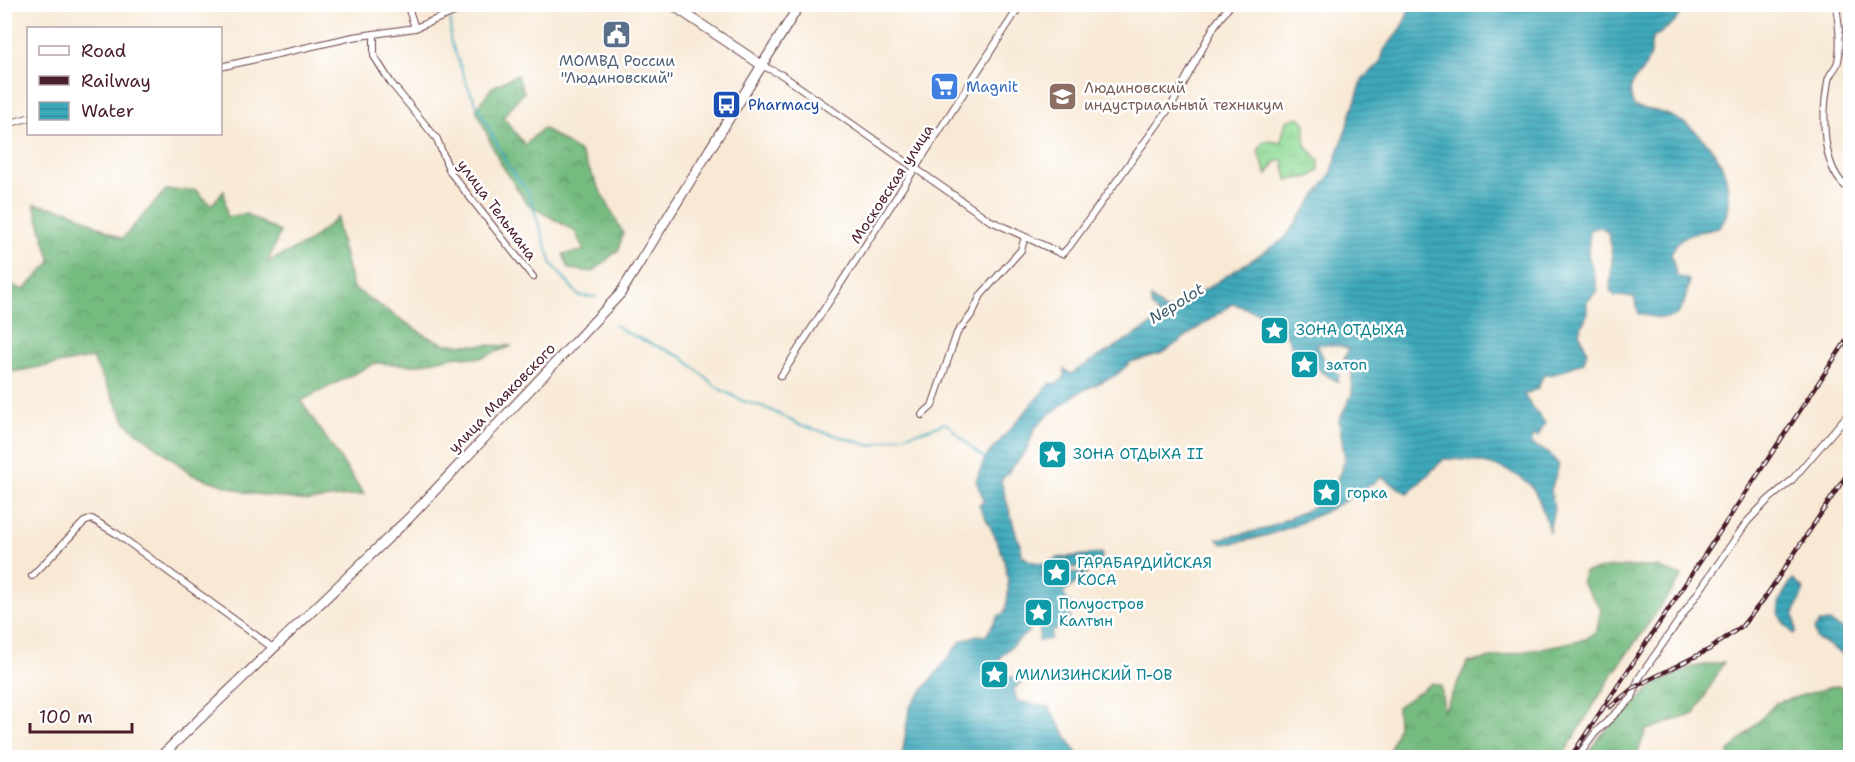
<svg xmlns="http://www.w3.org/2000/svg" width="1855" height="762" viewBox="0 0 1855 762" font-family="'Shantell Sans',sans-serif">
  <defs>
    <pattern id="forest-crowns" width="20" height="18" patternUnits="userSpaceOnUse" patternTransform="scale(1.5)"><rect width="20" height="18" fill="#74bb80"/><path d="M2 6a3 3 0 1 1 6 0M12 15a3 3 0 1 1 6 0" fill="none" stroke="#619769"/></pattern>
    <pattern id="wetland-marsh" width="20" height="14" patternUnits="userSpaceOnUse" patternTransform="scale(1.5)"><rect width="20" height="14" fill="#90db97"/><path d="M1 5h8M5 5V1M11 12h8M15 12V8" fill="none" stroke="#7ebc82"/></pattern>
    <pattern id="water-rules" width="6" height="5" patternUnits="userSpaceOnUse" patternTransform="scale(1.5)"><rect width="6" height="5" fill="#3ca9bb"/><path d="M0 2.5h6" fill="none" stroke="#348998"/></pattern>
  </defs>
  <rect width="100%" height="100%" fill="#fff"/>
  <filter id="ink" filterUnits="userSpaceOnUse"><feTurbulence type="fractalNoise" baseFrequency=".0167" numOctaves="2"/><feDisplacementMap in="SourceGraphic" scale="12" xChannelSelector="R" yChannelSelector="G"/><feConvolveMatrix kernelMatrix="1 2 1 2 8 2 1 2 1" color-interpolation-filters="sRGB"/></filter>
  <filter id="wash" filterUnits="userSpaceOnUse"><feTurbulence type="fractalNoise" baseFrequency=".008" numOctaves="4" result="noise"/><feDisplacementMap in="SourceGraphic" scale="24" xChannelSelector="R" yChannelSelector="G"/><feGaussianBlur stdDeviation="1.35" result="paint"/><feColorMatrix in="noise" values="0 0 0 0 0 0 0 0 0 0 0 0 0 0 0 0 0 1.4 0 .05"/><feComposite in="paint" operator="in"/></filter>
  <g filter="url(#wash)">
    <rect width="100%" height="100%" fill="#f8e9d5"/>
    <g fill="url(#forest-crowns)" stroke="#5f6d56" stroke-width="1.5">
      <path d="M517,75l7,17 -21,25 22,28 18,-17 37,24 43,81 -4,16 -26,23 -24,-3 -6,-15 21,-3 -9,-20 -48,-27 -29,-45 -22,-50 16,-22z"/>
      <path d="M166,190h30l15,15 13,-14 3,26 19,-3 34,18 -12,30 39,-19 31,-26v12l15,59 73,48 20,8 66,2 -32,12 -23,-2 -42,9 -40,-2 -74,38 63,93 -56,7 -60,-8 -55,-18 -66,-51 -35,-66 -87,15v-90l19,7 27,-28 -17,-58 36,7 52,28z"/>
      <path d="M1611,567h46l25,9 -70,99 -50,82h-175l11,-30 -1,-20 35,-24 9,3 3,25 23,-48 119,-24 11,-9 4,-22 -20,-26 4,-10z"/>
      <path d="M1724,662l-29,52 -49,16 -10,27h-51l16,-22 54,-51 37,-17z"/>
      <path d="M1835,686l15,1v70h-121v-5l47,-49z"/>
    </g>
    <path fill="url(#wetland-marsh)" stroke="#6d7d61" stroke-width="1.5" d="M1299,117l6,7v21l14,15v10l-9,7 -23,3 -4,-20 -8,2 -8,13 -9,-24 6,-10 17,1 5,-21z"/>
    <g fill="url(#water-rules)" stroke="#436473" stroke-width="1.5">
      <path d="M1411,4l273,1c-4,17 -19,24 -32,34 -1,7 -1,18 -5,24 -10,19 -23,19 -13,43 8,3 18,4 26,6 35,11 66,43 68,80 0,11 1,21 -6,31 -13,17 -36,-3 -51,31l6,22 12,4c-6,39 -11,43 -50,34l-5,-17 -19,-1 -5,-6 2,-33 -3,-23 -8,-7 -11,3 -2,24 10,36 -11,12v13l-8,17 8,19 -3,11 -32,13 -8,-1 -6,14 -14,7 21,28 -7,14 -6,-1v8l18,10 9,11 -8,25 3,19 -5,22c-4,-13 -10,-38 -20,-47 -22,-19 -57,-25 -85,-25l-36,35 -26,-17c-41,30 -107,63 -159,67l-6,-5 48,-10 64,-29 16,-40 -6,-40 13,-26v-21l-8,-15 5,-9 -8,-3 -24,-2 9,20 13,10 -1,8 -18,-11 -11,-16 -8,2 -9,-3 -1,-11 -15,-26c-15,-1 -29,-10 -44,-13l-69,49 -32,9 -15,13 -38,18 -28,21 -15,14 -9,23 -25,30 16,56 4,7 1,11 8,6 15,3 12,-6 45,-5 -1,16c-11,-4 -52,-1 -61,7l18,2 9,-6 20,1c-7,10 -16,12 -24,21l9,12 -4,22 -8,-1 -9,5v7l-12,2 2,-37h-5l-7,27 -28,25 -6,18 30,5 -11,10 3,12 32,6 30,50 -84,1 -23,-5v4h-70l7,-49 52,-67 16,-6 9,1 12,-20 6,-3c13,-37 -7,-75 -25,-107l5,-6 -8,-19 9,-23 65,-75 7,1 7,-7v-8l7,5 6,-4 76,-46 6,-9 -8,-9v-8l14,12h8l110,-70 10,-13 38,-53 32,-96 17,-14 4,-14 19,-24z"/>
      <path d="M1793,579l11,11 -10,24 2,17 -2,3c-23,-20 -18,-32 -1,-55z"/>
      <path d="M1830,622l20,12v25l-34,-21 -2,-8 5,-7z"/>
    </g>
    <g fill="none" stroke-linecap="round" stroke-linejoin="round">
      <g stroke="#3ca9bb" stroke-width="2">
        <path d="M451,20l-1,19 18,48 40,79 20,26 24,72 27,32 17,1"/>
        <path d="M615,325l12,8 55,24 36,31 25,13 21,6 36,18 72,21c24,-11 48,-12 73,-23 15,11 26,27 41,36"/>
      </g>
    </g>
  </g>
  <g filter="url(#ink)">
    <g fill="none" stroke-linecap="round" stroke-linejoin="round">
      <defs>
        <g id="street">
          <path d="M407,4l8,24"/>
          <path d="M1836,4c2,17 6,40 2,57 -1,7 -9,12 -10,20 -6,33 -8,88 22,109"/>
          <path d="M374,35v21l17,27 46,56 13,33 83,105"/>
          <path d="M763,66l19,9 207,145 73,34 7,-7 104,-144 42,-78 16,-21"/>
          <path d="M220,67l133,-30 62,-9 59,-24"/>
          <path d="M4,125l24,-7"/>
          <path d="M781,376l240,-372"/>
          <path d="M922,415l10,-9 25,-73 15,-19 9,-19 40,-45 4,-13"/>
          <path d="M32,576l52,-54 8,-3 25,15 156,114"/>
          <path d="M1577,758l18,-25 37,-35 7,-20 108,-156 21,-22 23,-19 59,-69"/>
        </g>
        <g id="secondary">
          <path d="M671,4l92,62"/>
          <path d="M159,758l250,-240 211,-224 180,-290"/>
        </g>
      </defs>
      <use href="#street" stroke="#643d44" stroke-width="8"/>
      <use href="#secondary" stroke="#643d44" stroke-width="11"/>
      <use href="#street" stroke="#fff" stroke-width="6"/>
      <use href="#secondary" stroke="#fff" stroke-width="9"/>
      <defs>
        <g id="rail">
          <path d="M1610,707l23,-19 77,-39 32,-23 22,-27 86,-129"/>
          <path d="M1570,758l280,-423"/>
        </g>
      </defs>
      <use href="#rail" stroke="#4a1f2b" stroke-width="4.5"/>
      <use href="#rail" stroke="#fff" stroke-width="2" stroke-dasharray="7" stroke-linecap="butt"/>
    </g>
  </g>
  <defs>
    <symbol id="civic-square" viewBox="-11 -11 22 22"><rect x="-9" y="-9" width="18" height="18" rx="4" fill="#5c6f8a" stroke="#fff"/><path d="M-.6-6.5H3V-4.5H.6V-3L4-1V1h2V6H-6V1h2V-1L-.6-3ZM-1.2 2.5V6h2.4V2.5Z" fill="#fff"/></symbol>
    <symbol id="supermarket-square" viewBox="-11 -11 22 22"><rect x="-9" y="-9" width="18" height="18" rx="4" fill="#3f7fe0" stroke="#fff"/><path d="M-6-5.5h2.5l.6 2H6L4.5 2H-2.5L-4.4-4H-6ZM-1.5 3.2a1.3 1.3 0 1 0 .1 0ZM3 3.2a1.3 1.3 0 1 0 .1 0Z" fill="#fff"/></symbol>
    <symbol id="university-square" viewBox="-11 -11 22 22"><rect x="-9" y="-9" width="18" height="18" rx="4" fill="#8d6e63" stroke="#fff"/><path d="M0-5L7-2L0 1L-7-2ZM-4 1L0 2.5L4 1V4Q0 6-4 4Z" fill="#fff"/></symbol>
    <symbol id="bus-square" viewBox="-11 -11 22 22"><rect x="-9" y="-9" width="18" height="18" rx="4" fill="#1a4fb4" stroke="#fff"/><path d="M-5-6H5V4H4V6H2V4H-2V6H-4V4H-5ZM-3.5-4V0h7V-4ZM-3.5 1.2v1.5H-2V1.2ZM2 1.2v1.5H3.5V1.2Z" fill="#fff"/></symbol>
    <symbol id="sight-square" viewBox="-11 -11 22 22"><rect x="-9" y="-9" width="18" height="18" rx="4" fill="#0f9aa8" stroke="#fff"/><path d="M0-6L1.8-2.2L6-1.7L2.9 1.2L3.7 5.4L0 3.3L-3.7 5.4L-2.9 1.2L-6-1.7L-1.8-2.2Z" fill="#fff"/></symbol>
  </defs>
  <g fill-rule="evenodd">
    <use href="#civic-square" x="600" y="18" width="33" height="33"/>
    <use href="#supermarket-square" x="928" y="70" width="33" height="33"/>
    <use href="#university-square" x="1046" y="80" width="33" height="33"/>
    <use href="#bus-square" x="710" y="88" width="33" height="33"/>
    <use href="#sight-square" x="1258" y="314" width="33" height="33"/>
    <use href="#sight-square" x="1288" y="348" width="33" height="33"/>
    <use href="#sight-square" x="1036" y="438" width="33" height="33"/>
    <use href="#sight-square" x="1310" y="476" width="33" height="33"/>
    <use href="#sight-square" x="1040" y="556" width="33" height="33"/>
    <use href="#sight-square" x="1022" y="596" width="33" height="33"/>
    <use href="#sight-square" x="978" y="658" width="33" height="33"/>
  </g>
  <g text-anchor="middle" stroke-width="5" stroke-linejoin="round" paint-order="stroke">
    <g font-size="15" fill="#4e5e75" stroke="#fff">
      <text x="617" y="66">МОМВД России<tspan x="617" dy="17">"Людиновский"</tspan></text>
    </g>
    <g font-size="15" fill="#366cbe" stroke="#fff" text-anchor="start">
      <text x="966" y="92">Magnit</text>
    </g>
    <g font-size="15" fill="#785e54" stroke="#fff" text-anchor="start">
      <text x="1084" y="93">Людиновский<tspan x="1084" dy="17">индустриальный техникум</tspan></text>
    </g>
    <g font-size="15" fill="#164399" stroke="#fff" text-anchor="start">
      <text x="748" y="110">Pharmacy</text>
    </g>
    <g font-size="15" fill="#4a1f2b" stroke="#fff">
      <text transform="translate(892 184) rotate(-57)" y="5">Московская улица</text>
      <text transform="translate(497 210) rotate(53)" y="5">улица Тельмана</text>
      <text transform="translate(502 398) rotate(-46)" y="5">улица Маяковского</text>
    </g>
    <g font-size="15" fill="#0d838f" stroke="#fff" text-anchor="start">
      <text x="1296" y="335">ЗОНА ОТДЫХА</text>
      <text x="1326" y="370">затоп</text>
      <text x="1073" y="459">ЗОНА ОТДЫХА II</text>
      <text x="1347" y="498">горка</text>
      <text x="1077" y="568">ГАРАБАРДИЙСКАЯ<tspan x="1077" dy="17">КОСА</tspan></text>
      <text x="1059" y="609">Полуостров<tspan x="1059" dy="17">Калтын</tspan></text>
      <text x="1015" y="680">МИЛИЗИНСКИЙ П-ОВ</text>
    </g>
    <g font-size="16" font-style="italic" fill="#445d6c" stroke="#fff">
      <text transform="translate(1176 303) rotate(-32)" y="6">Nepolot</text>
    </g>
  </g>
  <rect width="1855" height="762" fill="none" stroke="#fff" stroke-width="24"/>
  <rect x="27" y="27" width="195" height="108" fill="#ffffff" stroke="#b7a5aa" stroke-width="1.5"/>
  <rect x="39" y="46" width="30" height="9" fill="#ffffff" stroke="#b7a5aa" stroke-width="1.5"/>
  <text x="81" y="57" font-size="18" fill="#4a1f2b">Road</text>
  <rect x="39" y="76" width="30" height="9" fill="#4a1f2b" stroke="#b7a5aa" stroke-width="1.5"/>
  <text x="81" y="87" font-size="18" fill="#4a1f2b">Railway</text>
  <rect x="39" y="102" width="30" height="18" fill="url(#water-rules)" stroke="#b7a5aa" stroke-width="1.5"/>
  <text x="81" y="117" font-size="18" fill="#4a1f2b">Water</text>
  <path d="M30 723v9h102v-9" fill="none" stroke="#4a1f2b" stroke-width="3"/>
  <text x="39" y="723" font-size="18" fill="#4a1f2b" stroke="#ffffff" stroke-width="4.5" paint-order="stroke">100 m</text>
</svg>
